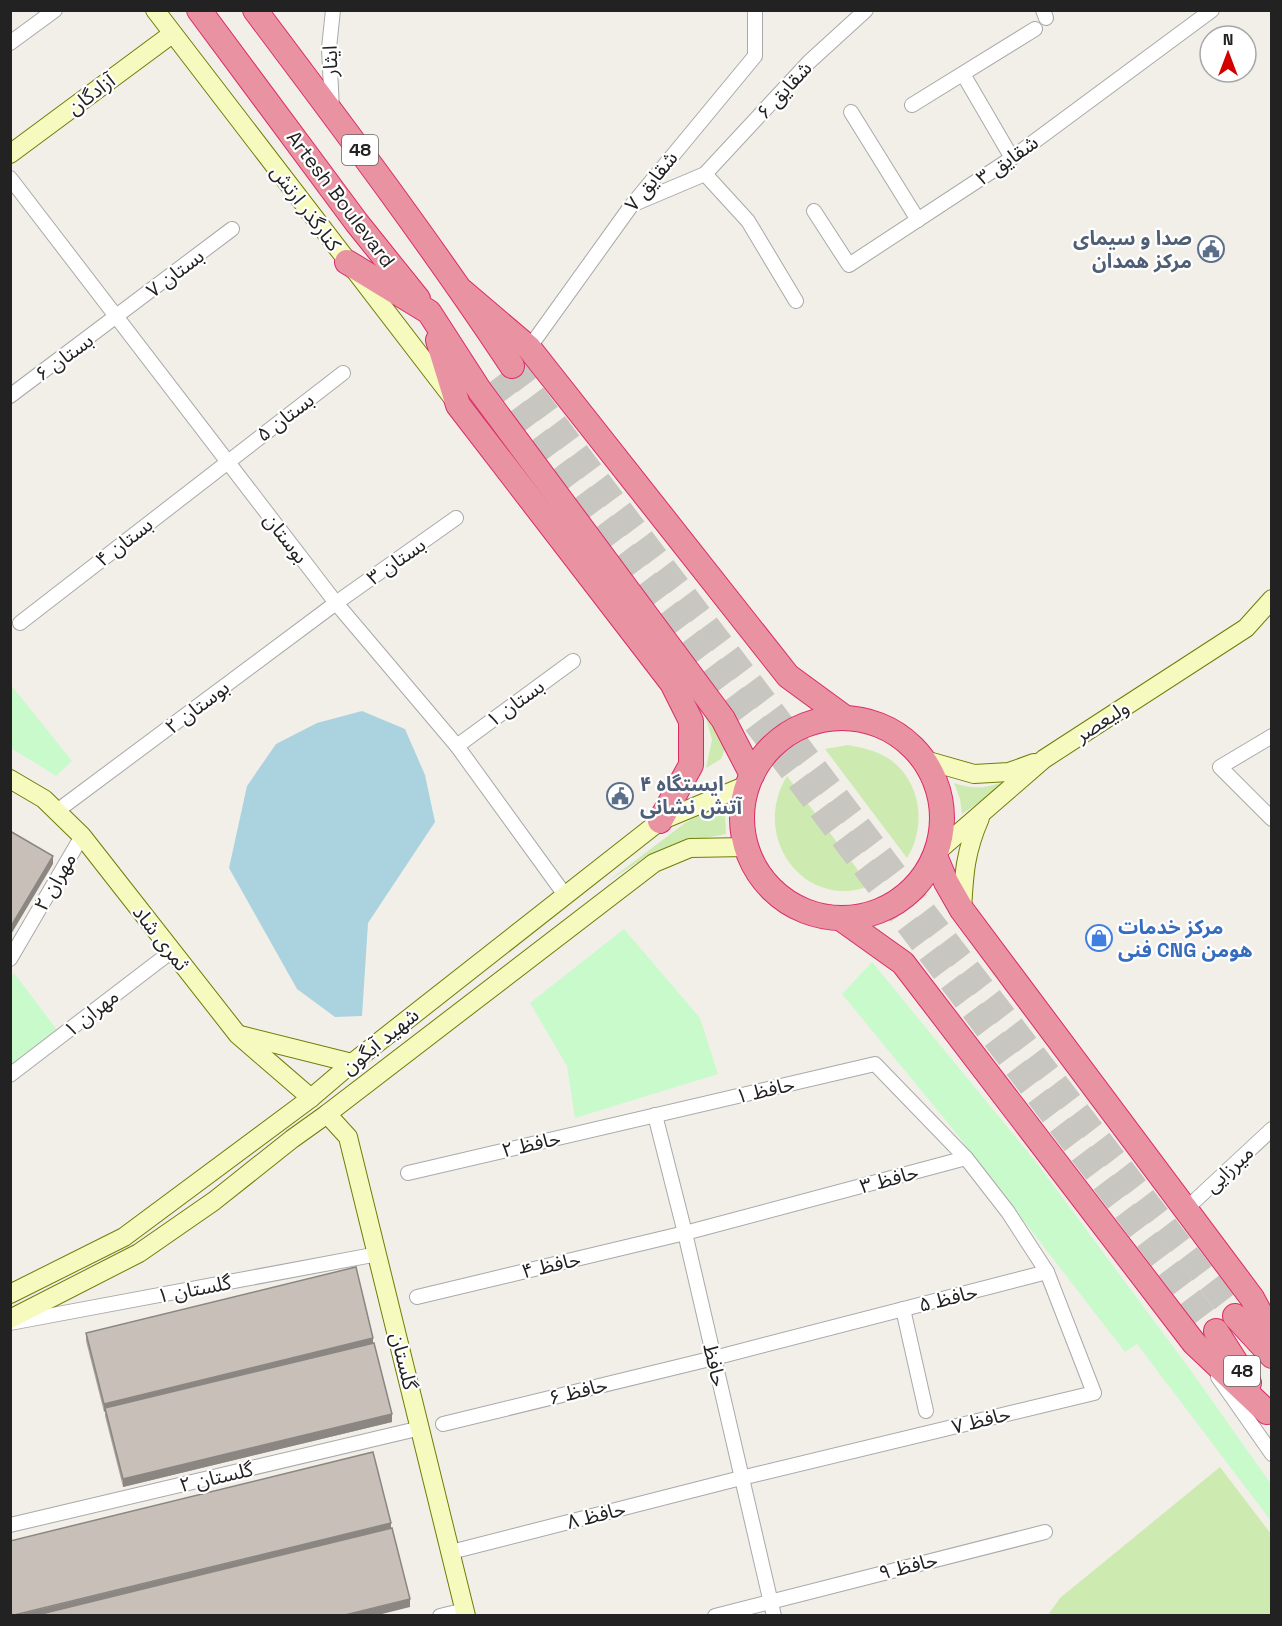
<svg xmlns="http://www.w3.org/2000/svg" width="1282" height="1626" viewBox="0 0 1282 1626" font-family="'Space Grotesk','Noto Sans Arabic',sans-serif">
  <rect width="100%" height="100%" fill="#f2efe9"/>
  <g fill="#cdebb0">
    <path d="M709,715l16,34 -4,10 -15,9 6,-28 -6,-22z"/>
    <path d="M848,745c16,3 31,6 44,16 30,23 34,67 15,97l-82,-109z"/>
    <path d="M787,776l83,110c-67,25 -120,-50 -83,-110z"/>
    <path d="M1012,779l-1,1 -49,34 -2,-15 -6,-16c23,8 35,4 58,-4z"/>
    <path d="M731,798l-6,16 1,20 -52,10 -30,14 -37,24 78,-59z"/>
    <path d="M1220,1467l51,67v81h-223l12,-17z"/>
  </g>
  <g fill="#c8facc">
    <path d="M11,685l61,76 -16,15 -45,-28z"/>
    <path d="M624,929l76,89 18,56 -143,44 -8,-52 -37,-63z"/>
    <path d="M872,962l164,200 153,206 82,116v37l-134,-177 -12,8 -173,-224 -110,-134z"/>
    <path d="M14,973l43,57 -46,34 -1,-85z"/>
  </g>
  <path fill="#aad3df" d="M362,711l43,18 20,46 10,47 -67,101 -6,93 -27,1 -38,-28 -68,-121 18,-82 29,-42 41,-21z"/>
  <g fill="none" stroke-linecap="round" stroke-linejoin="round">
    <g stroke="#c8c6c1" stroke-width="24" stroke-dasharray="24 12" stroke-linecap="butt">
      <path d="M512,366l381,505 342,445"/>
      <path d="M494,379l722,952"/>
    </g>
    <defs>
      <g id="street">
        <path d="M1043,10l3,8"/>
        <path d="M10,43l45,-33"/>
        <path d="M963,74l49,84"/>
        <path d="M912,105l123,-76"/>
        <path d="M332,110l-3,-62 4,-38"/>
        <path d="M851,112l67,108"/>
        <path d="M705,174l43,47 48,80"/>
        <path d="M10,178l326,425 121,143 108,149"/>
        <path d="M634,204l71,-30 104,-112 57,-52"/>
        <path d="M814,211l35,54 163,-107 200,-148"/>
        <path d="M529,348l102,-142 124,-150v-46"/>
        <path d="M10,396l222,-167"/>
        <path d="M20,623l323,-250"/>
        <path d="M1272,736l-52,31 52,52"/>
        <path d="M457,746l116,-85"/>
        <path d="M57,811l279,-208 120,-85"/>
        <path d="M10,959l72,-123"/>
        <path d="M10,1075l162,-124"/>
        <path d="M655,1115l30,118 89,383"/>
        <path d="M408,1173l467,-109 91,94 -281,75 -268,64"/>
        <path d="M1186,1209l86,-80"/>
        <path d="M903,1309l23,102"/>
        <path d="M10,1323l368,-69"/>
        <path d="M1218,1377l54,77"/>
        <path d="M443,1424l271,-66 333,-86 -39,-60 -42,-54"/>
        <path d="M10,1525l411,-97"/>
        <path d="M451,1552l290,-74 353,-85 -47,-121"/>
        <path d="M440,1616l25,-6"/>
        <path d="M715,1616l330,-84"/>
      </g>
      <g id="secondary">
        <path d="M155,10l297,387"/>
        <path d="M10,154l162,-120"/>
        <path d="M925,760l49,14 35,-2 25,-9"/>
        <path d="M10,779l34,20 38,37 156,199 73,63"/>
        <path d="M938,851l106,-92 202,-131 26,-29"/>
        <path d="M962,910c2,-36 3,-58 18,-92"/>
        <path d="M240,1035l112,28"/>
        <path d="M327,1114l21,23 118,479"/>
        <path d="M10,1294l114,-57 187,-139 41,-35 308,-242 87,-36"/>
        <path d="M10,1319l129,-66 75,-52 78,-62 35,-25 327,-251 36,-15 56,-1"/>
      </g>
      <g id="highway">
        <path d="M199,10l158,213 61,76"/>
        <path d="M255,10c88,117 176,234 257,356"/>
        <path d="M347,262l82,50 51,79 243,328 29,56"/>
        <path d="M462,291l67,57 259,328 56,41"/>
        <path d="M438,340l20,65 214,278 19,38v44l-31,56"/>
        <circle cx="842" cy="818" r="100"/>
        <path d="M935,856l11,26 16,28 290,388 20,37"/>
        <path d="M840,918l63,45 291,380 73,69"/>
        <path d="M1235,1316l37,40"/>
        <path d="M1216,1331l33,52"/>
      </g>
    </defs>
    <use href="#street" stroke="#a9a9a9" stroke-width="16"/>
    <use href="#secondary" stroke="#707d05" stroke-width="20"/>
    <use href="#highway" stroke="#dc2a67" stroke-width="26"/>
    <use href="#street" stroke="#fff" stroke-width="14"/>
    <use href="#secondary" stroke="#f7fabf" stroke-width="18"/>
    <use href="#highway" stroke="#e892a2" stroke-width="24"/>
  </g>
  <path fill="#aba49e" d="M86,1333l287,10 19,79 -269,65 -18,-71v-5l-1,1 -18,-71z"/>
  <g fill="#8b8681">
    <path d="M53,856v8l-43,72v-8z"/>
    <path d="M373,1338v8l-268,62v3l-1,1v-8z"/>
    <path d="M392,1414v8l-269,65v-8z"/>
    <path d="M391,1523v8l-346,85h-33z"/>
    <path d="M410,1599v8l-36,9h-33z"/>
  </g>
  <g fill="#c7bfb8" stroke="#8b8681" stroke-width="1.5">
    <path d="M10,831l43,25 -43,72z"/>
    <path d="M356,1267l17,71 -269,66 -18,-71z"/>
    <path d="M374,1343l18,71 -269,65 -18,-71z"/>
    <path d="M373,1452l18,71 -381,93v-75z"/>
    <path d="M392,1528l18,71 -69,17h-308z"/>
  </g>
  <defs>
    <symbol id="civic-ring" viewBox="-11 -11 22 22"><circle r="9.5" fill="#fff" stroke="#5c6f8a" stroke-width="1.5"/><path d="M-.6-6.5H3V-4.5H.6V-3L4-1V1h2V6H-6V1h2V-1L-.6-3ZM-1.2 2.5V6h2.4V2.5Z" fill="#5c6f8a"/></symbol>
    <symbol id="shop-ring" viewBox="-11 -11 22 22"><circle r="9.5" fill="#fff" stroke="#3f7fe0" stroke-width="1.5"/><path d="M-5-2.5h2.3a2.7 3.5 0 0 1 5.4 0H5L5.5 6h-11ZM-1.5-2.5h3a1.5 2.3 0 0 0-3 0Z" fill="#3f7fe0"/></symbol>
  </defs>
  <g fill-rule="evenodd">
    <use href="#civic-ring" x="1196" y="234" width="30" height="30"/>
    <use href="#civic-ring" x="605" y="781" width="30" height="30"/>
    <use href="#shop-ring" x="1084" y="923" width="30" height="30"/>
  </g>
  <g text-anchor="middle" stroke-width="4.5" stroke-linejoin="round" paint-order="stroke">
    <g fill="#fff" stroke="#646464" stroke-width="1.5">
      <rect x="342" y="135" width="36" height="30" rx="4.5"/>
      <rect x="1224" y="1356" width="36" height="30" rx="4.5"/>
    </g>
    <g font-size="18" font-weight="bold" fill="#222">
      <text x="360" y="156">48</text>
      <text x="1242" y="1377">48</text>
    </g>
    <g font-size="20" fill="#222" stroke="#fff">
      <text transform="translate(330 61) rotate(-91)" y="7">ایثار</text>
      <text transform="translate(784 90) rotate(-47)" y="7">شقایق ۶</text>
      <text transform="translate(91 94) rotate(-37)" y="7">آزادگان</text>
      <text transform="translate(1007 160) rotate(-35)" y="7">شقایق ۳</text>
      <text transform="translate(651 181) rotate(-51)" y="7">شقایق ۷</text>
      <text transform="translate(341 199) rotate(53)" y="7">Artesh Boulevard</text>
      <text transform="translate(306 208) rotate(53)" y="7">کنارگذر ارتش</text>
      <text transform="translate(175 273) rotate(-37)" y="7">بستان ۷</text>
      <text transform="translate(64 357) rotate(-36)" y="7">بستان ۶</text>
      <text transform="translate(285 417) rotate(-37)" y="7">بستان ۵</text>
      <text transform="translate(286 538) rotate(52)" y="7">بوستان</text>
      <text transform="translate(124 542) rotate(-38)" y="7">بستان ۴</text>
      <text transform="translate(396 561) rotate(-35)" y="7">بستان ۳</text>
      <text transform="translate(515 703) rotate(-36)" y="7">بستان ۱</text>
      <text transform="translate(197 707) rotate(-37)" y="7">بوستان ۲</text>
      <text transform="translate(1102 721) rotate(-33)" y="7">ولیعصر</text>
      <text transform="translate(55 882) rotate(-60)" y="7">مهران ۲</text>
      <text transform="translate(161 938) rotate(52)" y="7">ثمری شاد</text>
      <text transform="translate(91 1013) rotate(-38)" y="7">۱ مهران</text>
      <text transform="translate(380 1041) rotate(-39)" y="7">شهید آبگون</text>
      <text transform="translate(765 1090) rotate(-13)" y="7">حافظ ۱</text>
      <text transform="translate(531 1144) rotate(-13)" y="7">حافظ ۲</text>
      <text transform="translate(1229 1169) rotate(-43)" y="7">میرزایی</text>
      <text transform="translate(889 1179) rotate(-15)" y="7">حافظ ۳</text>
      <text transform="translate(551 1265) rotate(-13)" y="7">حافظ ۴</text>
      <text transform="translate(194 1289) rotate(-11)" y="7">گلستان ۱</text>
      <text transform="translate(948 1298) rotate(-14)" y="7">حافظ ۵</text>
      <text transform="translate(404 1361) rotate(76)" y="7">گلستان</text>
      <text transform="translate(715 1365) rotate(77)" y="7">حافظ</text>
      <text transform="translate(578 1391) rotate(-14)" y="7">حافظ ۶</text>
      <text transform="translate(981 1420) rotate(-14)" y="7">حافظ ۷</text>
      <text transform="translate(216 1477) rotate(-13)" y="7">گلستان ۲</text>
      <text transform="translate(596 1515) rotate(-14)" y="7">حافظ ۸</text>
      <text transform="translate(908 1566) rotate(-14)" y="7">حافظ ۹</text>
    </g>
    <g font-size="20" font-weight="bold" fill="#4e5e75" stroke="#fff" text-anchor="end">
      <text x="1192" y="245">صدا و سیمای<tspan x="1192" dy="23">مرکز همدان</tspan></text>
      <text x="640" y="791" text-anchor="start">ایستگاه ۴<tspan x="640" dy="23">آتش نشانی</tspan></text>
    </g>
    <g font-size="20" font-weight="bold" fill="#366cbe" stroke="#fff" text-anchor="start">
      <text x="1118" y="934">مرکز خدمات<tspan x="1118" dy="23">فنی CNG هومن</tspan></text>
    </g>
  </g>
  <rect width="1282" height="1626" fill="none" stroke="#222222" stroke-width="24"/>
  <g transform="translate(1228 54)"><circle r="28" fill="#ffffff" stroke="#a7a7a7" stroke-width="1.5"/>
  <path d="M0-4.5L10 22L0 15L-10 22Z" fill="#d40000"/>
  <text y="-9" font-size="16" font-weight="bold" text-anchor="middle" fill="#222222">N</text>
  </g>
</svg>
